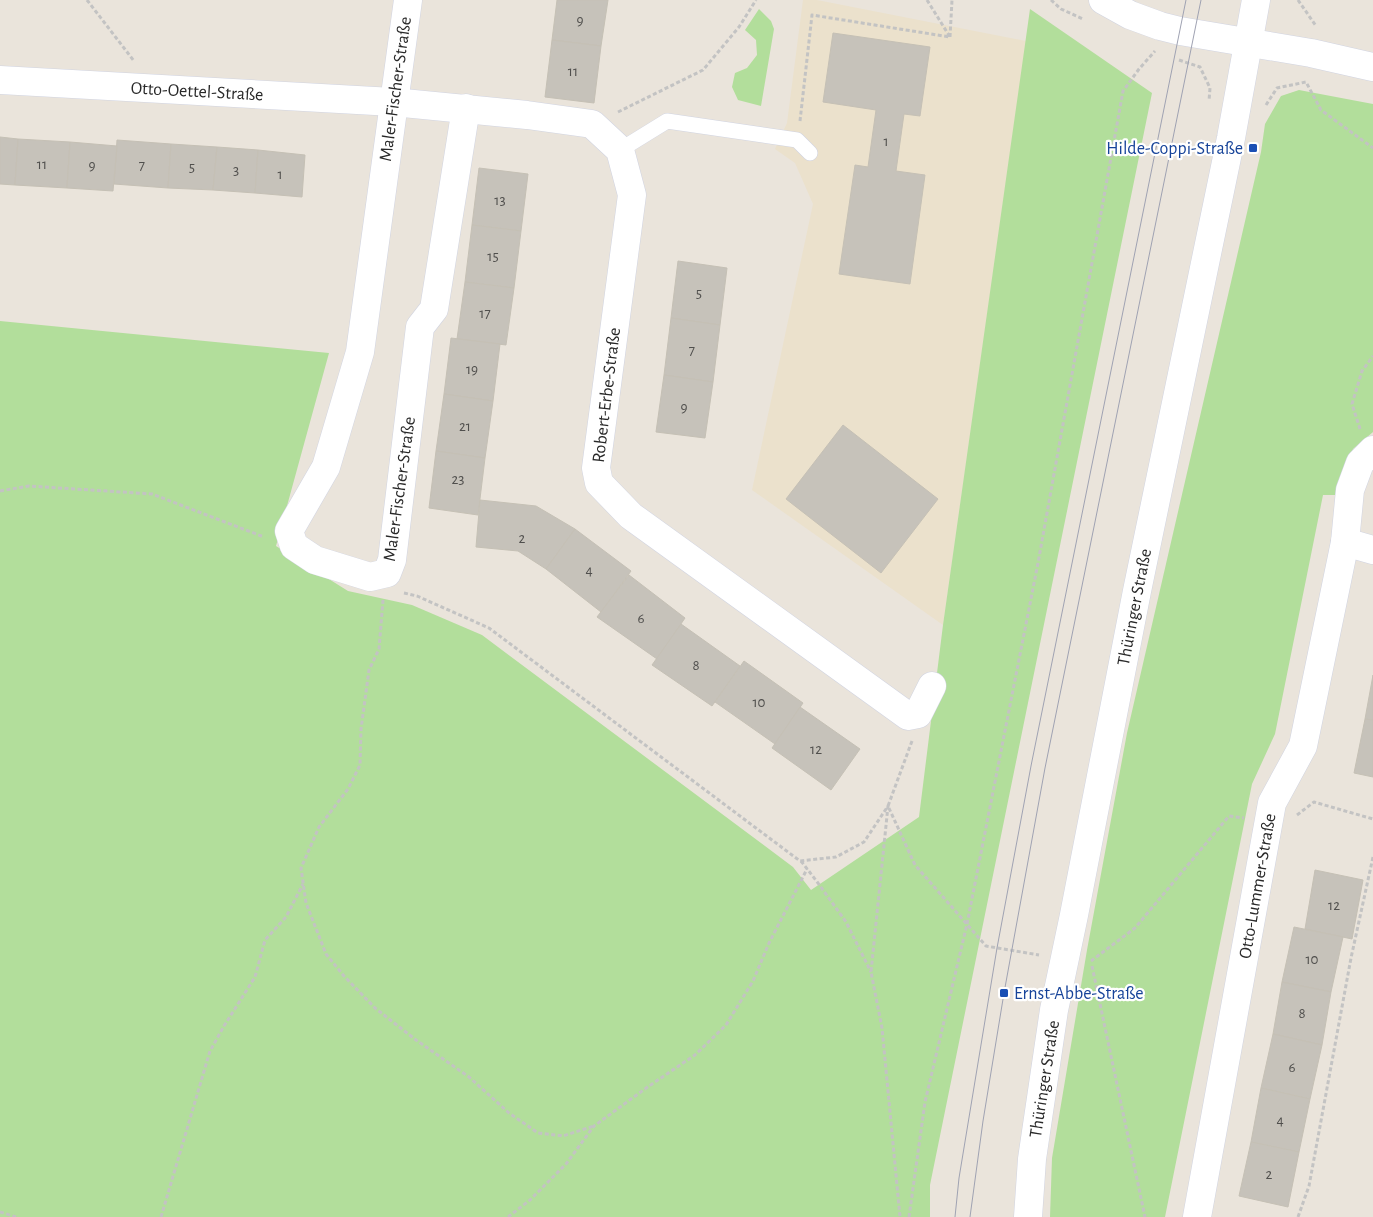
<svg xmlns="http://www.w3.org/2000/svg" width="1373" height="1217" viewBox="0 0 1373 1217" font-family="'Alegreya Sans',sans-serif">
  <rect width="100%" height="100%" fill="#eae4db"/>
  <path fill="#ebe1cc" d="M803,0h14l209,41 -83,584 -191,-135 61,-286 -18,-41 -20,-14 12,-26z"/>
  <g fill="#b2de9b">
    <path d="M759,9l12,12 3,8 -13,77 -23,-6 -6,-13 3,-14 12,-5 10,-13 -1,-15 -11,-10z"/>
    <path d="M1030,9l122,84 -222,1092v32h-930v-896l329,32 -53,193 72,45 64,14 70,30 311,232 18,23 108,-73 24,-192z"/>
    <path d="M1299,90l74,14v328l-20,17 -14,46h-16l-48,239 -23,50 -87,433h-115l2,-59 35,-208 40,-217 134,-581 4,-28 16,-28z"/>
  </g>
  <g fill="#c6c2ba" stroke="#c5c0b5">
    <path d="M557,0h51l-7,46 -49,-6z"/>
    <path d="M833,33l97,14 -10,69 -16,-2 -8,57 29,4 -15,109 -71,-10 16,-109 13,2 8,-57 -53,-8z"/>
    <path d="M552,40l49,6 -7,57 -49,-6z"/>
    <path d="M0,137l18,2 -3,46 -15,-1z"/>
    <path d="M18,139l52,3 -3,46 -52,-3z"/>
    <path d="M117,140l54,4 -3,44 -54,-4z"/>
    <path d="M70,142l47,4 -4,45 -46,-3z"/>
    <path d="M171,144l46,3 -4,43 -45,-2z"/>
    <path d="M217,147l41,3 -3,43 -42,-3z"/>
    <path d="M258,150l47,5 -3,42 -47,-4z"/>
    <path d="M479,168l49,6 -7,57 -49,-6z"/>
    <path d="M472,225l49,6 -7,57 -49,-6z"/>
    <path d="M678,261l49,7 -7,57 -49,-7z"/>
    <path d="M465,282l49,6 -8,57 -49,-6z"/>
    <path d="M671,318l49,7 -7,57 -49,-7z"/>
    <path d="M451,338l49,6 -7,57 -49,-7z"/>
    <path d="M664,375l49,7 -8,56 -49,-6z"/>
    <path d="M444,394l49,7 -8,57 -49,-7z"/>
    <path d="M843,425l95,74 -57,74 -95,-74z"/>
    <path d="M436,451l49,7 -7,57 -49,-7z"/>
    <path d="M480,500l56,6 39,23 -29,40 -28,-18 -42,-4z"/>
    <path d="M575,529l56,42 -30,41 -55,-43z"/>
    <path d="M629,575l56,43 -28,41 -60,-42z"/>
    <path d="M681,624l59,42 -28,40 -60,-41z"/>
    <path d="M744,661l59,42 -28,41 -60,-42z"/>
    <path d="M1373,675v45l-8,-1z"/>
    <path d="M800,707l60,42 -29,41 -59,-42z"/>
    <path d="M1365,719l8,1v57l-19,-4z"/>
    <path d="M1315,870l48,10 -11,59 -47,-10z"/>
    <path d="M1294,927l49,10 -12,55 -49,-10z"/>
    <path d="M1282,982l49,10 -9,53 -49,-11z"/>
    <path d="M1273,1034l49,11 -12,54 -49,-11z"/>
    <path d="M1261,1088l49,11 -11,53 -48,-10z"/>
    <path d="M1251,1142l48,10 -11,55 -49,-11z"/>
  </g>
  <g fill="none" stroke-linecap="round" stroke-linejoin="round">
    <defs>
      <path id="service" d="M620,150l47,-29 130,19 13,13"/>
      <g id="minor">
        <path d="M408,0l-48,352 -34,115 -37,64 5,15 21,14 55,17 17,-4 5,-13 28,-233 14,-18 32,-201"/>
        <path d="M1103,0l27,15 30,11 20,5 131,22 62,14"/>
        <path d="M0,80l393,22 134,13 65,9 28,26 12,45 -36,273 3,15 32,33 277,200 10,-2 14,-28"/>
        <path d="M1345,542l28,8"/>
        <path d="M1197,1217l75,-414 31,-57 42,-204 5,-52 10,-27 13,-13"/>
      </g>
      <path id="secondary" d="M1028,1217l4,-58 22,-149 20,-95 63,-324 94,-453 25,-138"/>
    </defs>
    <use href="#service" stroke="#d1d4e1" stroke-width="16"/>
    <use href="#minor" stroke="#d1d4e1" stroke-width="29"/>
    <use href="#secondary" stroke="#d1d4e1" stroke-width="29"/>
    <g stroke="#c3c3c3" stroke-width="3" stroke-dasharray="4 2.5" stroke-linecap="butt">
      <path d="M87,0l47,61"/>
      <path d="M927,0l23,37"/>
      <path d="M1051,0l10,9 22,10"/>
      <path d="M1298,0l18,26"/>
      <path d="M950,37l2,-37"/>
      <path d="M1179,60l21,7 10,21 -1,13"/>
      <path d="M1266,105l11,-17 29,-6 15,28 52,38"/>
      <path d="M618,112l85,-42 36,-43 17,-27"/>
      <path d="M800,121l12,-106 138,22"/>
      <path d="M1360,429l-8,-25 10,-33 11,-15"/>
      <path d="M0,491l29,-5 123,8 112,43"/>
      <path d="M404,593l13,3 72,32 311,233 36,-4 28,-15 24,-36 -17,166 11,56 18,189"/>
      <path d="M383,600l-4,49 -10,21 -8,59 -1,36 -12,24 -29,38 -18,41 5,35 20,51 18,22 31,32 41,32 53,37 40,36 29,20 25,3 31,-10"/>
      <path d="M912,741l-24,65 27,59 71,81 53,9"/>
      <path d="M1297,815l17,-13 59,17"/>
      <path d="M801,861l17,22 28,39 25,50"/>
      <path d="M1091,961l44,-33 94,-112 15,2"/>
      <path d="M1092,966l53,251"/>
      <path d="M0,1212l16,5"/>
      <path d="M161,1217l49,-166 14,-25 31,-49 10,-37 21,-23 17,-33"/>
      <path d="M508,1217l22,-17 36,-36 28,-38 55,-40 46,-31 31,-30 27,-44 16,-38 38,-74"/>
      <path d="M909,1217l16,-115 42,-178 71,-361 85,-472 16,-22 16,-18"/>
      <path d="M1298,1217l11,-31 42,-228 22,-101"/>
    </g>
    <use href="#service" stroke="#fff" stroke-width="15"/>
    <use href="#minor" stroke="#fff" stroke-width="28"/>
    <use href="#secondary" stroke="#fff" stroke-width="28"/>
    <g stroke="#9fa2b2" stroke-width="1">
      <path d="M955,1217l4,-39 38,-230 34,-182 155,-766"/>
      <path d="M970,1217l13,-96 21,-128 41,-225 156,-768"/>
    </g>
  </g>
  <g fill="#1a4fb4" stroke="#fff" stroke-width="2">
    <rect x="1248" y="143" width="10" height="10" rx="2.5"/>
    <rect x="999" y="988" width="10" height="10" rx="2.5"/>
  </g>
  <g text-anchor="middle" stroke-width="4.5" stroke-linejoin="round" paint-order="stroke">
    <g font-size="15" fill="#504f4d">
      <text x="580" y="25">9</text>
      <text x="573" y="76">11</text>
      <text x="886" y="146">1</text>
      <text x="42" y="169">11</text>
      <text x="92" y="170">9</text>
      <text x="142" y="170">7</text>
      <text x="192" y="172">5</text>
      <text x="236" y="175">3</text>
      <text x="280" y="179">1</text>
      <text x="500" y="205">13</text>
      <text x="493" y="261">15</text>
      <text x="699" y="298">5</text>
      <text x="485" y="318">17</text>
      <text x="692" y="355">7</text>
      <text x="472" y="374">19</text>
      <text x="684" y="412">9</text>
      <text x="465" y="431">21</text>
      <text x="458" y="484">23</text>
      <text x="522" y="543">2</text>
      <text x="589" y="575">4</text>
      <text x="641" y="623">6</text>
      <text x="696" y="670">8</text>
      <text x="759" y="707">10</text>
      <text x="816" y="754">12</text>
      <text x="1334" y="910">12</text>
      <text x="1312" y="964">10</text>
      <text x="1302" y="1018">8</text>
      <text x="1292" y="1072">6</text>
      <text x="1280" y="1125">4</text>
      <text x="1269" y="1179">2</text>
    </g>
    <g font-size="18" fill="#292929" stroke="#fff">
      <text transform="translate(395 89) rotate(-82)" y="6">Maler-Fischer-Straße</text>
      <text transform="translate(197 91) rotate(3)" y="6">Otto-Oettel-Straße</text>
      <text transform="translate(606 395) rotate(-83)" y="6">Robert-Erbe-Straße</text>
      <text transform="translate(399 489) rotate(-82)" y="6">Maler-Fischer-Straße</text>
      <text transform="translate(1134 607) rotate(-79)" y="6">Thüringer Straße</text>
      <text transform="translate(1257 886) rotate(-80)" y="6">Otto-Lummer-Straße</text>
      <text transform="translate(1044 1079) rotate(-81)" y="6">Thüringer Straße</text>
    </g>
    <g font-size="18" fill="#164399" stroke="#fff" text-anchor="end">
      <text x="1243" y="154">Hilde-Coppi-Straße</text>
      <text x="1014" y="999" text-anchor="start">Ernst-Abbe-Straße</text>
    </g>
  </g>
</svg>
